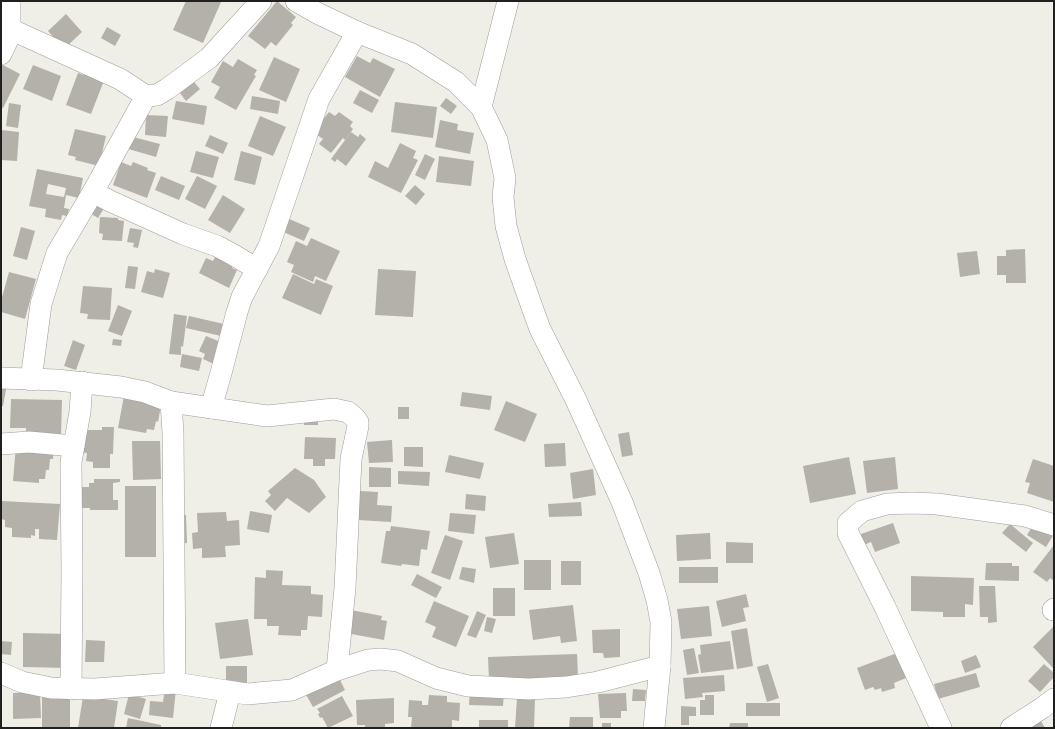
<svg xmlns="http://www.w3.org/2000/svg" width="1055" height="729" viewBox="0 0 1055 729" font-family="Overpass,sans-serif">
  <rect width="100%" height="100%" fill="#efeee7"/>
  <g fill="#b4b1aa" fill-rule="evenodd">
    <path d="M186,1l35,1 -18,41 -30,-13z"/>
    <path d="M277,1l19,16 -5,6 2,2 -17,21 -5,-4 -6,7 -17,-13z"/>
    <path d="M66,14l16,18 -18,17 -16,-18z"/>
    <path d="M107,27l14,8 -6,11 -14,-8z"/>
    <path d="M357,56l13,7 3,-5 22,11 -15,28 -35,-20z"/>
    <path d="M274,57l26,12 -14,33 -27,-12z"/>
    <path d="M238,59l19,11 -3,5 2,1 -20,34 -22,-12 6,-11 -9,-5 12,-21 10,6z"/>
    <path d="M1,64l19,10 -17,34 -2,-1z"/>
    <path d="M33,65l28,11 -9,25 -29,-12z"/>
    <path d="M85,71l20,7 -14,36 -25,-9 12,-32 6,2z"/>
    <path d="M194,82l6,7 -14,12 -6,-8z"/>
    <path d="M360,90l19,10 -7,13 -19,-10z"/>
    <path d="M252,96l28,5 -2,13 -28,-5z"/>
    <path d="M446,98l11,8 -6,8 -11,-8z"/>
    <path d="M176,101l31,5 -3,19 -32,-6z"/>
    <path d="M395,102l42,5 -4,31 -42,-6z"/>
    <path d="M9,103l12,2 -3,23 -12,-2z"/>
    <path d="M329,112l6,4 4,-4 14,10 -3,4 3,3 -8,11 -2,-2 -12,15 -12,-9 4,-5 -10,-7z"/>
    <path d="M146,115l22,1 -2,21 -21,-2z"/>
    <path d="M260,116l26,11 -13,29 -25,-10z"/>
    <path d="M440,120l18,4 -1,6 17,3 -4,21 -35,-7z"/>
    <path d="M75,129l31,7 -7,30 -24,-6 1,-3 -8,-2z"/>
    <path d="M1,130l18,2 -2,29 -16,-1z"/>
    <path d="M351,132l7,5 2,-3 6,5 -20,27 -9,-7 -2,3 -4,-3z"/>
    <path d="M210,135l18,8 -5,11 -18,-8z"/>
    <path d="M129,136l31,8 -4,13 -31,-9z"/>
    <path d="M400,143l16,8 -3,7 5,2 -17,33 -33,-16 7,-16 13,7z"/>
    <path d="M196,151l23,6 -6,21 -23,-6z"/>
    <path d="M241,151l21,6 -7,28 -21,-5z"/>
    <path d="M425,154l10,5 -10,21 -10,-5z"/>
    <path d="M439,156l35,5 -3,25 -35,-4z"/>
    <path d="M121,162l10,4 2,-4 15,6 -1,2 9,3 -9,25 -34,-13z"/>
    <path d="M37,169l46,9 -4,20 -13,-3 -2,13 5,1 -2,7 -5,-1 -1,5 -16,-3 1,-8 -17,-3zM48,184l18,4 -2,9 -18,-3z"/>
    <path d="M161,176l24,10 -6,14 -24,-10z"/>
    <path d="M197,176l20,10 -12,23 -20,-10z"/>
    <path d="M415,185l10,9 -9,11 -11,-9z"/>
    <path d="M223,195l22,14 -15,24 -22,-13z"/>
    <path d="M94,198l12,7 -8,13 -12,-7z"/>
    <path d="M100,217l18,1v2l6,1 -2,20 -20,-1 1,-6 -4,-1z"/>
    <path d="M287,218l23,10 -6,13 -23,-10z"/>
    <path d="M21,227l14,4 -8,29 -14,-4z"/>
    <path d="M130,228l12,2 -4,18 -5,-1 1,-4 -7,-1z"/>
    <path d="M311,238l29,13 -14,30 -11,-5 -2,6 -22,-10 3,-7 -7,-3 9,-21 11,5z"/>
    <path d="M1025,249l1,34h-20v-8h-9v-19h9v-6z"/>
    <path d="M218,251l18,9 -4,8 5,2 -8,18 -30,-15 7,-15 7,3z"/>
    <path d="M977,251l3,23 -20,3 -3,-24z"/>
    <path d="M128,266l10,1 -3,22 -10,-1z"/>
    <path d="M155,269l15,4 -7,25 -22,-6 6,-21 7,2z"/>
    <path d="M378,269l38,2 -3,46 -38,-2z"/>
    <path d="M9,272l27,7 -11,40 -24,-7v-11z"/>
    <path d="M293,274l21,10 2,-5 17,7 -12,29 -39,-17z"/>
    <path d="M83,286l29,2 -2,32 -23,-1 1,-5 -8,-1z"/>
    <path d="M118,305l14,6 -10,25 -14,-5z"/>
    <path d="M174,314l13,2 -4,31 -2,-1v9l-12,-1z"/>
    <path d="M189,316l35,8 -3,12 -35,-8z"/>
    <path d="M206,336l17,7 -9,21 -11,-5 2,-5 -6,-3z"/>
    <path d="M113,339l9,1 -1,6 -9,-1z"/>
    <path d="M73,340l12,5 -9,25 -12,-4z"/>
    <path d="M182,354l20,4 -3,13 -19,-4z"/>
    <path d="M1,383l6,1 -4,22h-2z"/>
    <path d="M462,392l30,4 -2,14 -30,-4z"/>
    <path d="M124,396l38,4 -4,22 -2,-1 -2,9 -7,-1 -1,4 -28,-5z"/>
    <path d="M11,399l51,1 -1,37h-13v-4l-22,-1v-4h-16z"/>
    <path d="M506,401l31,13 -12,28 -31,-12z"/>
    <rect x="398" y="407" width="11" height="12"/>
    <path d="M318,415v10h-14v-9z"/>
    <path d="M102,427h12l-1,27h-3v14h-17v-6l-7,-1 1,-8 -8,-1 1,-22h22z"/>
    <path d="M629,432l4,23 -11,2 -4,-23z"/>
    <path d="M305,437l31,1 -1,21h-10v7h-12v-7h-9z"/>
    <path d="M392,440l1,22 -24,1 -2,-21z"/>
    <path d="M132,441h28l1,38 -28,1z"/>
    <path d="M565,443l1,23 -21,1 -1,-23z"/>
    <path d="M16,445l38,3 -1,11h-3l-1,11h-3l-1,9h-6v4l-26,-2z"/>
    <path d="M404,447h19v20l-19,-1z"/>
    <path d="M449,455l35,8 -4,16 -35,-7z"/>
    <path d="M849,457l7,37 -46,9 -7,-37z"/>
    <path d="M895,457l3,32 -31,4 -4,-32z"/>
    <path d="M1033,459l21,7v36l-27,-9 3,-10 -5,-1z"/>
    <path d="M369,467l22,1v19h-22z"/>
    <path d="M295,468l19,12 12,17 -17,16 -22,-15 -12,13 -10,-10 6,-6 -3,-4z"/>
    <path d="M593,469l3,26 -23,4 -3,-26z"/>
    <path d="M398,471l32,1 -1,14 -31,-2z"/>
    <path d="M94,479h26v3l-7,1v17h5v10h-28v-2h-8v-21h7v-4h5z"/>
    <rect x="125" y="486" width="31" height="71"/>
    <path d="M360,491l18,1 -1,13 15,1 -1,16 -33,-2z"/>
    <path d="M466,494l20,2 -1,15 -20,-2z"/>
    <path d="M1,501l59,3 -3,36 -18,-1v-10h-4v7l-4,-1v3l-19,-1v-9l-7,-1v-7l-4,-1z"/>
    <path d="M581,502l1,14 -33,1 -1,-13z"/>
    <path d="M250,511l22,4 -3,18 -22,-4z"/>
    <path d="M226,512l1,9 12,-1 1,25 -15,1 1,11 -24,1v-10l-9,1 -1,-16 6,-1 -1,-19z"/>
    <path d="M450,513l26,2 -2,19 -26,-3z"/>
    <path d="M177,515h9l1,28 -9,1z"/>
    <path d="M893,523l7,20 -25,9 -4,-10 -7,3 -3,-11z"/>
    <path d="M1010,524l23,19 -7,9 -24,-19z"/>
    <path d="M1033,525l21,9 -8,13 -19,-12z"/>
    <path d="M391,526l39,5 -3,19 -6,-1 -2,17 -17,-2 -1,2 -20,-3 5,-32h4z"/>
    <path d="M514,533l5,31 -29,4 -5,-31z"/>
    <path d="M710,533l1,26 -34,2 -1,-26z"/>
    <path d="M445,535l18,6 -13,39 -19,-7z"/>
    <path d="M726,542l27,1v20h-27z"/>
    <path d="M1054,545v36l-4,-3 -3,4 -14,-10z"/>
    <rect x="524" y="560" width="27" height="30"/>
    <rect x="561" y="561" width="20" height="24"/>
    <path d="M986,563h26v3h7v15l-34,-1z"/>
    <path d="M462,567l14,2 -2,14 -15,-4z"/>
    <rect x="679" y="567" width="39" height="16"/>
    <path d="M266,570l17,1 -1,14 29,1v8l12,1 -1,22 -14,-1 -1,14h-6v6l-23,-1 1,-9h-12v-7h-13l1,-42 11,1z"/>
    <path d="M417,574l25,13 -6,11 -25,-13z"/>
    <path d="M911,576l63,2 -1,27 -8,-1v13h-22v-5l-32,-1z"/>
    <path d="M979,586h16l2,36 -9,1v-6h-8z"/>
    <rect x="493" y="588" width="22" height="28"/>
    <path d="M746,594l3,13 -6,1 3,13 -24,6 -6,-26z"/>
    <path d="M434,601l35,15 -13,31 -24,-10 4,-10 -11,-5z"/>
    <path d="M573,605l4,36 -16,2 -1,-7 -27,4 -4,-30z"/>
    <path d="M709,606l3,30 -31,3 -4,-30z"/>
    <path d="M351,610l31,6 -1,4 6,1 -3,19 -38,-7z"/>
    <path d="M477,611l9,4 -10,23 -9,-3z"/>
    <path d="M487,617l9,2 -4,14 -8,-2z"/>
    <path d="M248,619l5,36 -33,4 -5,-36z"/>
    <path d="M1054,626v43l-21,-22z"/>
    <path d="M747,628l6,38 -16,3 -6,-38z"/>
    <path d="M620,629v28l-16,1 -1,-5h-10l-1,-23z"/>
    <path d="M23,633l46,1 -1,34 -45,-1z"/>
    <path d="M86,640l19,1 -1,21h-19z"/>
    <path d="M1,641l11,1 -1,13 -10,-1z"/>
    <path d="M730,641l4,28 -33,4 -3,-18 3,-1 -1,-9z"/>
    <path d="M694,648l5,25 -12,2 -4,-25z"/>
    <path d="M897,653l9,25 -12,5 1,5 -13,4 -1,-4 -6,2 -2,-3 -8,3 -8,-22z"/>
    <path d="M577,654l1,23 -89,4 -1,-24z"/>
    <path d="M976,655l5,12 -16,6 -4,-12z"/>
    <path d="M768,664l11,34 -12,4 -10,-35z"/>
    <path d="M1044,664l10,9v4l-14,15 -12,-11z"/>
    <rect x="226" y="666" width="21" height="18"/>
    <path d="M976,673l4,14 -42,12 -4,-15z"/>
    <path d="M724,675l1,16 -23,2 1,4 -18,2 -2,-21z"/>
    <path d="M328,679l3,5 9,-4 5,10 -32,17 -9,-16z"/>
    <path d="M165,688l11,1 -3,29 -24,-3 1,-14 13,1z"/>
    <path d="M470,689l34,1 -1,16 -34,-1z"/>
    <path d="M633,689l13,1 -1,11h-13z"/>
    <path d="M40,692l1,26 -28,1v-26z"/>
    <path d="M626,693l1,18h-6v7h-21l-2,-24z"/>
    <path d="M129,694l17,5 -6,20 -16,-5z"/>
    <path d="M429,695l18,1v6l13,1 -1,18 -7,-1v8h-41l1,-11h-4l1,-17 13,1v4h6z"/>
    <path d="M705,695h9v20h-14v-15h5z"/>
    <rect x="42" y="696" width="28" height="32"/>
    <path d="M83,696l35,5 -4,27h-36z"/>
    <path d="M342,696l11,20 -25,12 -6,-11 -2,1 -2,-4 2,-1 -3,-4z"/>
    <path d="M394,698v25l-9,1v4h-20v-3h-8l-1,-25z"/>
    <path d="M517,698l18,1 -1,29h-19z"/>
    <rect x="746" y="703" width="34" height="13"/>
    <path d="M681,706l15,1v9h-7v9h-8z"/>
    <path d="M570,717h23v11h-24z"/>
    <path d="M128,718l33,7v3h-35z"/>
    <rect x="479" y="720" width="29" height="8"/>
    <path d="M1041,721l4,7h-18z"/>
    <rect x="602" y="723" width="9" height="5"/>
    <path d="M730,723h18v5h-19z"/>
  </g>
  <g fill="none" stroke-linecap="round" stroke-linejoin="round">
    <defs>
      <g id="minor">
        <path d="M296,1l21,12 40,19 55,22 44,28 25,25 16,33 8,38 -2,19 3,29 9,33 17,48 8,22 36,71 46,102 27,71 8,27 4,22 -1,44 -6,62"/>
        <path d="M10,29l110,50 26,17"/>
        <path d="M1,54l8,-17 1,-8v-28"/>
        <path d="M481,107l27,-106"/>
        <path d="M93,192l17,9 73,33 34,12 15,8 25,15"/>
        <path d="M1,378l56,2 64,7 24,5 26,10 2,31 2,250"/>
        <path d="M31,380l10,-76 16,-51 36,-61 53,-96 11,-1 10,-6 42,-31 52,-57"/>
        <path d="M171,402l96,14 67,-7 14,3 7,6 3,4v4l-7,33 -6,129 -8,82"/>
        <path d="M211,408l10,-35 16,-61 5,-15 27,-51 50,-147 38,-67"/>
        <path d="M1,444l28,-2 45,4"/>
        <path d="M1053,610l1,-1"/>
        <path d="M1,673l21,9 29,6 44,1 80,-6 72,11 45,-4 45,-20 31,-10 13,-1 17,2 38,17 32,8 61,3 37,-2 32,-5 62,-16"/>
        <path d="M71,689l1,-118 -1,-109 9,-50 2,-30"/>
        <path d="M221,728l9,-36"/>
        <path d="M941,728l-56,-121 -37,-74v-10l14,-12 25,-7 25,-1 25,1 88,12 29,9"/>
        <path d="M1011,728l31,-20 12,-9"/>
      </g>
    </defs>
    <use href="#minor" stroke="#9d9d9d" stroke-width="22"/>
    <use href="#minor" stroke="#fff" stroke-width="21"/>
  </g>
  <rect width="1055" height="729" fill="none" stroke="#202020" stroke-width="4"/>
</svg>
